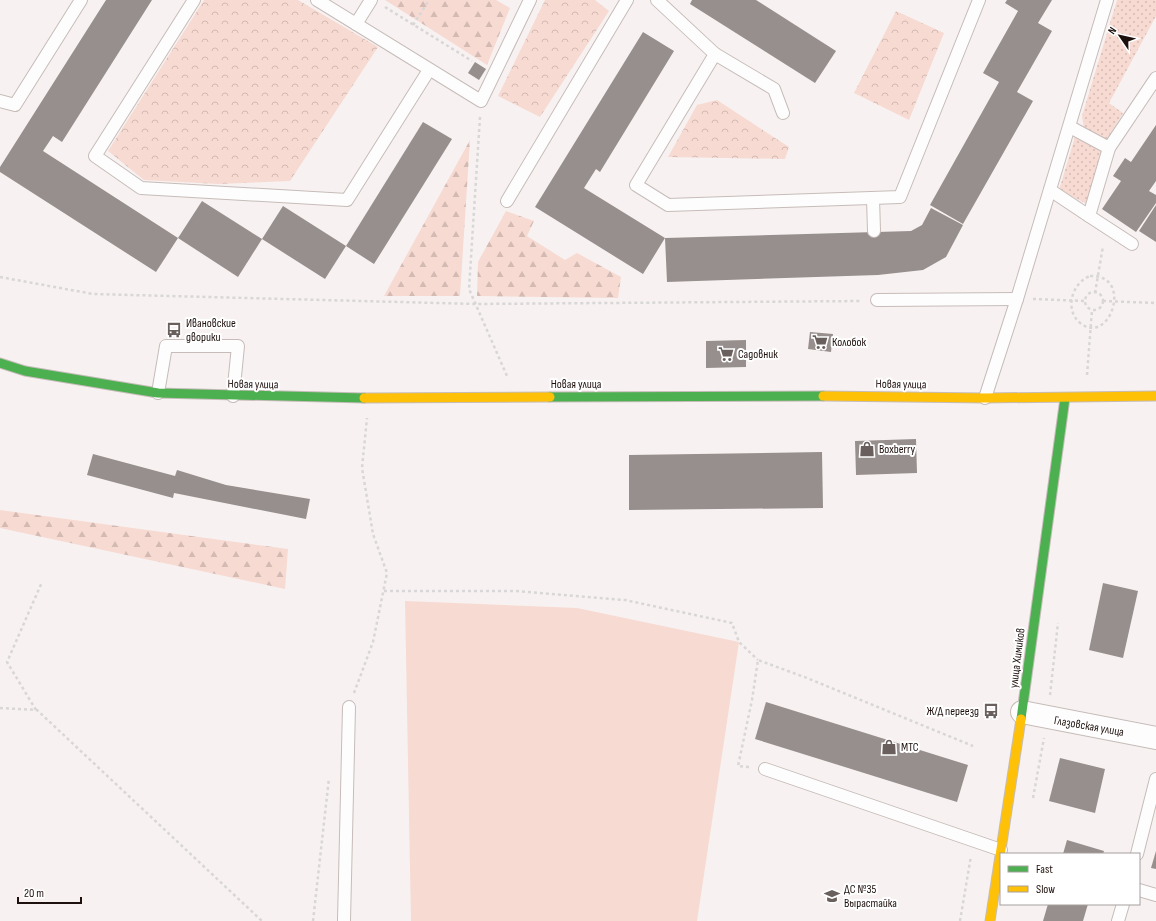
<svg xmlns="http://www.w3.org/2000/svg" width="1156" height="921" viewBox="0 0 1156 921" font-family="'Sofia Sans Condensed',sans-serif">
  <defs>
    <pattern id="grass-dots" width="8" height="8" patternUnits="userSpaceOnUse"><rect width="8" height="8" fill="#f7dad2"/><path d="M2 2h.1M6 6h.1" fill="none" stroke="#d3bab3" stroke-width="1.8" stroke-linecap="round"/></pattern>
    <pattern id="forest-firs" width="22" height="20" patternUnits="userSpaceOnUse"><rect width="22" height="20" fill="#f7dad2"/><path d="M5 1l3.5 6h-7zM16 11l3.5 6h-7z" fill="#d3bab3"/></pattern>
    <pattern id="park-crowns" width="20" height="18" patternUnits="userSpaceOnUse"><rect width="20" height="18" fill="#f7dad2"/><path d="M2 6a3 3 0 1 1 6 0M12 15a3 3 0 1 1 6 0" fill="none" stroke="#d3bab3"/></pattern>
  </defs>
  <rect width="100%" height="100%" fill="#f7f2f1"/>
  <g fill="url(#grass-dots)">
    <path d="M1117,0h39v16l-47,87 14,10 -16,26 -23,-10 -2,-13z"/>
    <path d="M1075,137l28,13 -14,55 -30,-15z"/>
  </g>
  <g fill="url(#forest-firs)">
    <path d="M385,0h111l14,8 -23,57z"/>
    <path d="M470,140l-10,156h-76z"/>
    <path d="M506,211l28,10 -7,15 38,24 12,-7 44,24 -3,21 -141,-2 1,-34z"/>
    <path d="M0,510l288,39 -3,40 -285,-61z"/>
  </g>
  <g fill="url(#park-crowns)">
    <path d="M204,0h94l80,47 -88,134 -72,3 -74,-4 -36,-29z"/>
    <path d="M545,0h50l14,11 -69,106 -42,-21z"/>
    <path d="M896,11l48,22 -35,87 -55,-27z"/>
    <path d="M717,100l72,47 -4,12 -117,-2 29,-52z"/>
  </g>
  <path fill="#f7dad2" d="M405,601l172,7 162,34 -42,279h-286z"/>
  <g fill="#978f8d">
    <path d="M106,0h46l-90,142 -9,-6 -10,15 135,87 -22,34 -156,-100v-5z"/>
    <path d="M692,0h64l80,51 -21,32 -125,-79z"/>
    <path d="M1007,0h45l-14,23 14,8 -35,61 16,9 -70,123 -33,-19 69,-123 -16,-9 35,-62 -13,-8z"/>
    <path d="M643,32l31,19 -74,121 -4,-3 -12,19 81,50 -22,36 -108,-67z"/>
    <path d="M475,62l11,7 -7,11 -11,-7z"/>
    <path d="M423,122l29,17 -78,125 -28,-18z"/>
    <path d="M1156,125v56l-7,10 7,4v8l-20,29 -34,-23 19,-28 -8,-5 12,-18 6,4z"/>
    <path d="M202,201l60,38 -24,38 -60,-39z"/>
    <path d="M1156,205v37l-17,-11z"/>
    <path d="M283,206l63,40 -21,33 -63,-40z"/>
    <path d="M931,208l32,17 -17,32 -23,13 -45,5 -211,7 -2,-44 246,-7 11,-6z"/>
    <path d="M810,332l23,2 -2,18 -23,-3z"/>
    <path d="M746,340v27l-40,1v-27z"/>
    <path d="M916,439l1,34 -61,2 -1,-34z"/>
    <path d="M822,452l1,56 -194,2v-55z"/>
    <path d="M93,454l82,22 2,-6 49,15 84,14 -4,20 -132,-26 -1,5 -86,-23z"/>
    <path d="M1103,583l35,8 -15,67 -34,-8z"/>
    <path d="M766,702l202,63 -11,37 -202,-63z"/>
    <path d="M1060,758l45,11 -10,44 -46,-12z"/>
    <path d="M1067,840l37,11 -1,3h-40z"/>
    <path d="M1156,851v18l-5,-1z"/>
    <path d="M1048,904h40l-5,17h-40z"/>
  </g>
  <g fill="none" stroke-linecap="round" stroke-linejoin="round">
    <defs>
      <g id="lane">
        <path d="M194,0l-99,156 46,32 206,12 82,-130"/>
        <path d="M317,0l164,101 49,-101"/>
        <path d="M657,0l58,54 -79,131 32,20 232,-8 79,-197"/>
        <path d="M356,24l15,-24"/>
        <path d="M715,54l59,35 9,24"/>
        <path d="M0,101l15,4 66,-105"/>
        <path d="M1070,127l39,21"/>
        <path d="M1050,190l39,26 20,-68 47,-70"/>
        <path d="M873,198l1,33"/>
        <path d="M507,201l120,-201"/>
        <path d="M1089,216l43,28"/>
        <path d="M877,300l140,-1"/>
        <path d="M158,393l8,-47h72l-5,50"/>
        <path d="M985,398l32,-99 90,-299"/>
        <path d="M765,769l236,81"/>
        <path d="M1137,854l19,-75"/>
        <path d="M1139,890l17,5"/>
        <path d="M344,921l5,-214"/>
        <path d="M1118,921l5,-17"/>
      </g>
      <path id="street" d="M1022,712l134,26"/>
      <g id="fast">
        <path d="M0,363l25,8 133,22 206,5"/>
        <path d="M550,397l273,-1"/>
        <path d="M1021,719l44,-321"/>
      </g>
      <g id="slow">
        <path d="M823,396l162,2 171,-2"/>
        <path d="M364,398l186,-1"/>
        <path d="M990,921l31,-202"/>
      </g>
    </defs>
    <use href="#lane" stroke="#c6bcb9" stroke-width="14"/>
    <use href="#street" stroke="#c6bcb9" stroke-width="24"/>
    <use href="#fast" stroke="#c6bcb9" stroke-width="11"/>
    <use href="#slow" stroke="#c6bcb9" stroke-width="11"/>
    <g stroke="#d8d6d6" stroke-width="2.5" stroke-dasharray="3 3" stroke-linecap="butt">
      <path d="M385,7l87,54"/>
      <path d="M413,25l16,-25"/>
      <path d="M480,117l-11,172 38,87"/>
      <path d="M1090,276c45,-2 19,73 -11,46 -15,-14 -6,-40 11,-46z"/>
      <path d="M0,277l93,17 383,10 385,-3"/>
      <circle cx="1094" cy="301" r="9"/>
      <path d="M1095,293l8,-47"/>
      <path d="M1033,299l52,2"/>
      <path d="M1103,301l53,2"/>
      <path d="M1087,375l5,-65"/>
      <path d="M384,591h131l110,9 107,23 7,19 19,18"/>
      <path d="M354,693l19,-51 14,-69 -14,-39 -11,-66 5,-50"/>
      <path d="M1050,695l8,-72"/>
      <path d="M0,708l37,2 225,211"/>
      <path d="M36,710l-29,-48 35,-80"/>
      <path d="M749,767l-11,-1 14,-66 6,-40 49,18 166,68"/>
      <path d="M1033,798l11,-60"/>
      <path d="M313,921l16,-143"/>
      <path d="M960,921l11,-65"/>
    </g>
    <use href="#lane" stroke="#fefdfd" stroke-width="12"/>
    <use href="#street" stroke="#fefdfd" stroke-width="22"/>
    <use href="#fast" stroke="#4caf50" stroke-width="9"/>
    <use href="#slow" stroke="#ffc107" stroke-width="9"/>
  </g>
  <defs>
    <symbol id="bus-bare" viewBox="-9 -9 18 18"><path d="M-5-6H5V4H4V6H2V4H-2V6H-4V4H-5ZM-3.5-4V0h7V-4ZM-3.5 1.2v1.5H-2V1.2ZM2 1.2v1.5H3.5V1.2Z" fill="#695f5d" stroke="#fff" stroke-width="2.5" paint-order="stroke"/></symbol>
    <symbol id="supermarket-bare" viewBox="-9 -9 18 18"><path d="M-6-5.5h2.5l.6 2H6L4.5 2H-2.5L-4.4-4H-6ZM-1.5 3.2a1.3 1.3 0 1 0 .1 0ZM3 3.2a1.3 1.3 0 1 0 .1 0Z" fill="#695f5d" stroke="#fff" stroke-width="2.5" paint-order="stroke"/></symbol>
    <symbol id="shop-bare" viewBox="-9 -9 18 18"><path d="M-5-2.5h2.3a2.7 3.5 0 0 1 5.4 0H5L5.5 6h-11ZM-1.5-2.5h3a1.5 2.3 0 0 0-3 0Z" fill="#695f5d" stroke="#fff" stroke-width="2.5" paint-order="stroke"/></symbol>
    <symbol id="school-bare" viewBox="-9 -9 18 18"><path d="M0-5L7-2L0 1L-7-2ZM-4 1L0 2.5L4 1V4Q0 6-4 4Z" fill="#695f5d" stroke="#fff" stroke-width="2.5" paint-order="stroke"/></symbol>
  </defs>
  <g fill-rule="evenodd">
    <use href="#bus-bare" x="163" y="319" width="22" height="22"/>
    <use href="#supermarket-bare" x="809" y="331" width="22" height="22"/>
    <use href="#supermarket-bare" x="715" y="343" width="22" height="22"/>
    <use href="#shop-bare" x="856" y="438" width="22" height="22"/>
    <use href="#bus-bare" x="980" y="700" width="22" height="22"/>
    <use href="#shop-bare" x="878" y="736" width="22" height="22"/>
    <use href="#school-bare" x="821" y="885" width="22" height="22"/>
  </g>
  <g text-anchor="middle" stroke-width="4" stroke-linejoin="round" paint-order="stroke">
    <g font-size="12" fill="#1d100d" stroke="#fff" text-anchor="start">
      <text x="186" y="327">Ивановские<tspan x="186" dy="14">дворики</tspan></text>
      <text x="832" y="346">Колобок</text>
      <text x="738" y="358">Садовник</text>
      <text x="879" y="453">Boxberry</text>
      <text x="979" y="715" text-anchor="end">Ж/Д переезд</text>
      <text x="901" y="751">МТС</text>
      <text x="844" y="893">ДС №35<tspan x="844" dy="14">Вырастайка</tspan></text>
    </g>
    <g font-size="12" fill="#1d100d" stroke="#fff">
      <text transform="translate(253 384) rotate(1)" y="4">Новая улица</text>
      <text x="576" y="388">Новая улица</text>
      <text transform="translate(901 384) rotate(1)" y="4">Новая улица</text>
      <text transform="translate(1017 658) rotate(-83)" y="4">улица Химиков</text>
      <text transform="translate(1089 726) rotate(10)" y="4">Глазовская улица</text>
    </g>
  </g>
  <rect x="1000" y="853" width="140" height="52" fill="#ffffff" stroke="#a59f9e"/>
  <rect x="1008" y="866" width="20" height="6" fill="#4caf50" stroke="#a59f9e"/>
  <text x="1036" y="873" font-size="12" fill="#1d100d">Fast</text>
  <rect x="1008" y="886" width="20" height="6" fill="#ffc107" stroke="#a59f9e"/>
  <text x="1036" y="893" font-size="12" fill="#1d100d">Slow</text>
  <g transform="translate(1120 36) rotate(304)" stroke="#ffffff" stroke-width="3" paint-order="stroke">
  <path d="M0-3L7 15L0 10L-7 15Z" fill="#1d100d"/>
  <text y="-6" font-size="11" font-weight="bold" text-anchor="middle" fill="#1d100d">N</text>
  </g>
  <path d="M18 897v6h63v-6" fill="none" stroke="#1d100d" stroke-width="2"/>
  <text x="24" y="897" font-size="12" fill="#1d100d" stroke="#ffffff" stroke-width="3" paint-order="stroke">20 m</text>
</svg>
